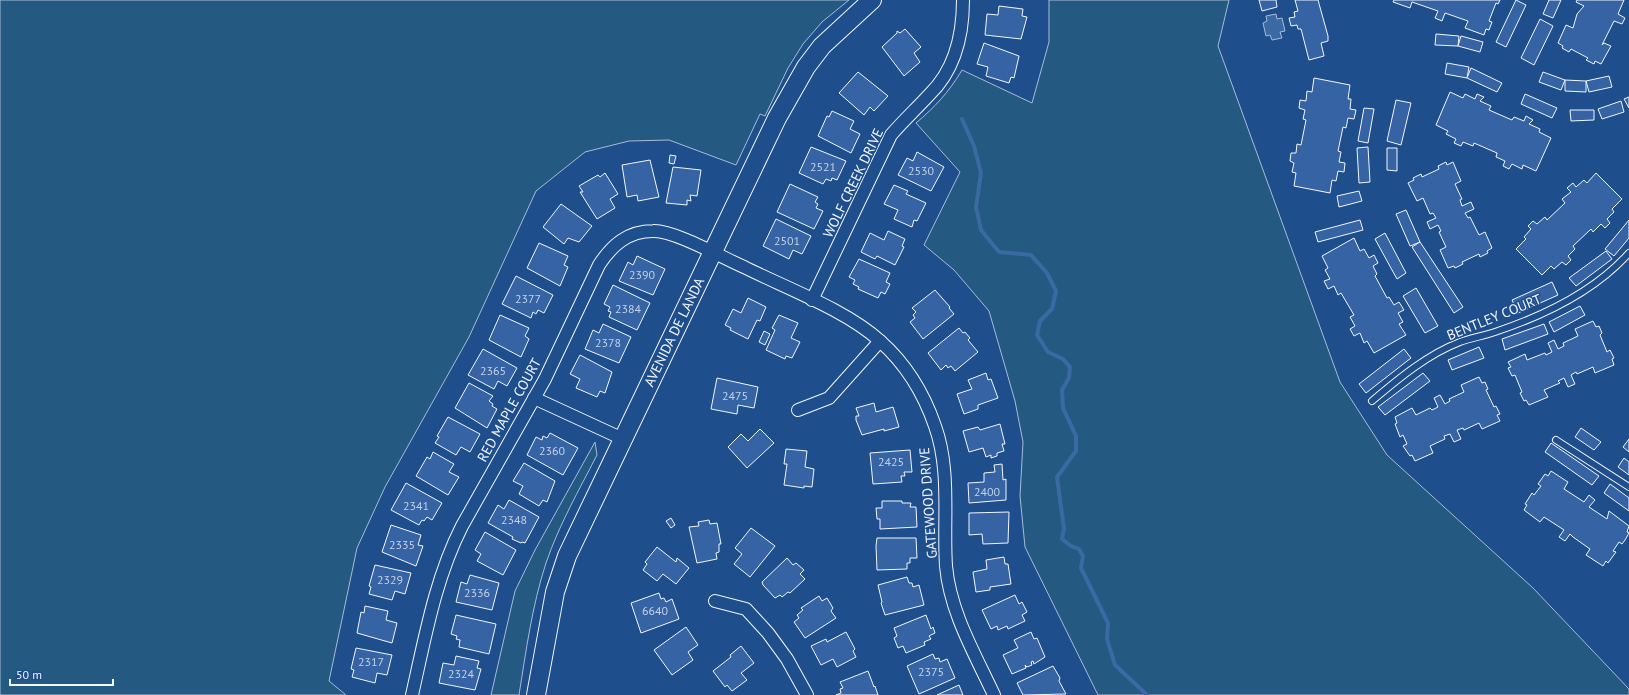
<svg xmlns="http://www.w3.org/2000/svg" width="1629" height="695" viewBox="0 0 1629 695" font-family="'PT Sans',sans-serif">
  <rect width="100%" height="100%" fill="#1f4e8c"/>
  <g fill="#245a82" stroke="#a8bbd7">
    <path d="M0,0h849l-27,22 -19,22 -15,24 -23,48 -5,-2 -24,51 -67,-25 -40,1 -44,11 -49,39 -67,146 -84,150 -28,61 -28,133 17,14h-346z"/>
    <path d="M1049,0h180l-11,46 122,336 47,73 146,133 96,101v6h-531l-73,-148 -5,-51 3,-54 -8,-41 -26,-90 -35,-41 -30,-25 36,-73 -44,-49c19,-16 33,-31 46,-53l70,33 17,-61z"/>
    <path d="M595,442l2,13c-18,35 -38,70 -51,108 -14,43 -20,88 -27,132h-28l24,-104 20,-41z"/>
  </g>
  <path fill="#3b69a3" stroke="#a8bbd7" d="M1276,14l1,5 5,-1 3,13 -5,1 2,6 -10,2 -2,-5 -4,1 -3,-13 4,-2 -1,-5z"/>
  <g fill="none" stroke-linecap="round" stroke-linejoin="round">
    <path stroke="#3b69a3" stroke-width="4" d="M962,119l12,27 7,27 -5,34 5,23 18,22 32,3 16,18 9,18 -4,18 -12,12 -3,14 11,17 15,7 7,8 -1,11 -7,12 1,18 13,28v15l-19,26 7,52 -2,10 9,7 8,3 4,7 -2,12 27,55 -1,16 8,26 32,30"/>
  </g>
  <g fill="#3563a3" stroke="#f2f6ff">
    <path d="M1259,0h17l1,7 -15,4z"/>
    <path d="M1295,0h23l10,36v5l-7,2 3,13 -15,4 -8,-31h-3l-1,-4 -6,1 -2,-8 6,-1 -1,-5 4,-1z"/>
    <path d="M1394,0h106l-2,4 -2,-1 -7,18 3,1 -3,8 -3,-1 -2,6 -19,-7 3,-7 -23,-8 -3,8 -7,-3 3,-7 -26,-9 -2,6 -17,-6z"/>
    <path d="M1516,0l10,5 -20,42 -10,-5z"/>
    <path d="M1549,0h12l-8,18 -10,-4z"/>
    <path d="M1577,0h47l-6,14 7,4 -3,6 -8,-3 -12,24 2,-2 7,3 -10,18 -6,-3 -1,3 -8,-4 2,-2 -17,-9 -2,3 -7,-4 1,-2 -5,-3 8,-18 7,3 4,-14 7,-8 -8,-4z"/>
    <path d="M999,6l24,3 -1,7 5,1 -6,22 -36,-4 2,-21 11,1z"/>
    <path d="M1540,19l13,7 -19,39 -13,-7z"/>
    <path d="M905,29l16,18 -7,6 6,9 -16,14 -22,-29 15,-14v-2l3,2z"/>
    <path d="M1436,34l23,2 -1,10 -23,-1z"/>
    <path d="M1461,36l22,6 -3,10 -22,-6z"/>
    <path d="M984,43l35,13 -5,22 -3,-1 -2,6 -23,-7 2,-9 -11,-3z"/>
    <path d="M1447,63l22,4 -2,11 -22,-4z"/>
    <path d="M1471,68l31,15 -5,9 -30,-14z"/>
    <path d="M858,72l30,24 -14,15 -4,-4 -6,8 -25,-22z"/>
    <path d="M1543,72l22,8 -4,10 -22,-8z"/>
    <path d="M1609,76l3,11 -23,5 -3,-11z"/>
    <path d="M1314,78l36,7 -2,14h3l-1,10 6,1 -2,9 -6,-1 -2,10 -3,-1 -5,24 3,1 -2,10 6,1 -1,9 -6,-1 -2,10 -4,-1 -2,13 -36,-7 2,-13 -4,-1 2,-9 -4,-2 1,-8h5l1,-9 4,1 5,-25 -3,-1 2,-9 -6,-2 1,-8 6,1 1,-10 5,1z"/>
    <path d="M1565,80l21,1v11l-21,-1z"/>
    <path d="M1450,92l13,6 2,-4 10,5 2,-5 7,3 -4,4 11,5 -2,4 23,10 2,-3 10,4 2,-5 7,4 -4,4 11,5 -1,3 12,6 -15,33 -13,-6 -1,4 -10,-5 -3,5 -6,-3 2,-5 -9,-4 1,-4 -23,-10 -1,3 -10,-4 -2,4 -7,-3 2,-4 -10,-5 2,-3 -12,-6z"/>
    <path d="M1525,94l32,14 -5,10 -31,-14z"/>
    <path d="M1629,97v11l-5,-9z"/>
    <path d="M1396,100l15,3 -10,42 -14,-4z"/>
    <path d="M1621,101l3,11 -22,7 -4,-10z"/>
    <path d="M1364,108l10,1 -6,34 -10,-2z"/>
    <path d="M1570,110h24v10l-23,1z"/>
    <path d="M832,111l22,10 -4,8 10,5 -9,19 -33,-17 9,-20 2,1z"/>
    <path d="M811,147l35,14 -9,19 -5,-2 -1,3 -5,-2 -3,5 -24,-11z"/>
    <path d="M1368,147l2,35 -11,1 -2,-35z"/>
    <path d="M1387,148h10v23l-10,-1z"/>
    <path d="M917,152l27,15 -13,24 -33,-16 9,-17 6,3z"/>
    <path d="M670,155l6,1 -2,8 -5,-1z"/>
    <path d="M650,160l9,37 -21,4 -1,-6 -10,2 -5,-32z"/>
    <path d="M1446,162l1,3 6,-3 8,19 -6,3 7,15 -2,1 2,6 9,-4 3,7 -9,4 3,5 2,-1 9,18 6,-3 7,16 -5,3 1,2 -8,4 -1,-3 -17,8 1,2 -8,4 -1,-2 -6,2 -8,-18 6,-3 -7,-15 2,-1 -3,-6 -8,4 -3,-7 9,-4 -3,-5 -3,1 -7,-16 -6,3 -9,-18 6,-3 -1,-2 8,-4 1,3 17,-8 -1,-3z"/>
    <path d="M673,167l28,3 -4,26 -7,-1 1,6 -4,-1v5l-21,-2z"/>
    <path d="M605,173l13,21 -8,5 5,9 -18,11 -17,-27h3l-4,-6 19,-11 2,2z"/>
    <path d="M1596,173l26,26 -10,10 2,3 -7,7 3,4 -5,5 -4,-4 -8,8 -2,-3 -18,17 2,3 -7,7 3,4 -5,5 -4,-3 -8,7 -3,-3 -9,9 -26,-26 10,-10 -2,-2 7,-8 -3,-3 5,-5 4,3 8,-7 2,3 18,-17 -3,-4 9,-7 -4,-4 6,-5 3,4 8,-7 3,3z"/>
    <path d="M790,184l28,13 -3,5 3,2 -2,4 7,3 -9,18 -37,-17z"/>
    <path d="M894,185l14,6 -2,3 20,9 -9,18 -3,-1 -2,7 -18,-8 4,-9 -14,-6z"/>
    <path d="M1359,191l3,10 -23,6 -2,-11z"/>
    <path d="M561,204l31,22 -13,16 -11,-4 -4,6 -21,-17z"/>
    <path d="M1406,210l14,32 -10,4 -14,-32z"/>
    <path d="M776,219l35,17 -9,18 -9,-4 -4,9 -26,-13z"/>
    <path d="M1360,220l3,10 -45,12 -3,-10z"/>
    <path d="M1629,220v18l-15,18 -9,-7z"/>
    <path d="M888,231l17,8 -3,7 2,1 -9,18 -18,-9 -2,3 -14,-7 9,-19 14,7z"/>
    <path d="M1385,233l21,40 -9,6 -22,-40z"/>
    <path d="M1354,238l6,13 4,-2 5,9 5,-3 4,8 -5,3 4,8 -2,2 12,22 2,-1 5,8 5,-3 5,8 -6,3 5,9 -4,2 7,11 -32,18 -7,-12 -3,2 -4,-10 -6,3 -4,-7 5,-3 -5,-9 4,-2 -13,-22 -3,2 -4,-9 -6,3 -4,-8 6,-2 -5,-9 3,-2 -6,-12z"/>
    <path d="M1420,242l43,65 -9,6 -42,-66z"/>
    <path d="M539,243l29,13 -4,9 4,2 -8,19 -33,-18z"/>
    <path d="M1606,251l6,8 -36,27 -7,-8z"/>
    <path d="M637,256l28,13 -12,26 -34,-14 9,-19 5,3z"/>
    <path d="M859,259l31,14 -4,9 4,2 -5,10 -4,-2 -3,6 -20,-9 1,-2 -6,-3 2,-4 -6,-3z"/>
    <path d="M516,276l37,19 -9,18 -6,-3 -2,4 -3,-2 -2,6 -29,-14z"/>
    <path d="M1552,282l6,13 -40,18 -6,-13z"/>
    <path d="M613,285l37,18 -13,27 -28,-13 2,-5 -3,-1 2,-4 -6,-3z"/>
    <path d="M1416,288l22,38 -13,7 -22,-37z"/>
    <path d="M935,290l15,17 -1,1 5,6 -31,25 -13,-17 5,-4 -2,-3 3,-3 -4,-4z"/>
    <path d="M748,298l18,9 -6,14 -3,-1 -9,19 -18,-9 1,-2 -6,-3 8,-16 8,4z"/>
    <path d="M1580,306l5,9 -31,17 -5,-10z"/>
    <path d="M500,315l29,13 -4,8 4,3 -8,18 -32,-17z"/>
    <path d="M779,315l19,8 -7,15 9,4 -8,16 -6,-2 -1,3 -19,-9 9,-20 -3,-2z"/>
    <path d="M1593,321l3,6 3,-1 3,7 -2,2 7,17 3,-2 4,8 -2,1 2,6 -19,8 -2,-6 -16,7 -1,-2 -5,3 4,9 -7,3 -4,-9 -6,3 2,2 -16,7 4,7 -19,8 -3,-5 -2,1 -4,-8 2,-1 -7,-17 -3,1 -4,-8 3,-1 -3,-5 17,-8 2,6 18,-7 1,2 6,-3 -4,-9 6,-3 4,9 6,-3 -1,-3 15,-7 -3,-7z"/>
    <path d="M603,324l28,13 -12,26 -34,-14 8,-19 6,3z"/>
    <path d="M1544,324l4,10 -43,16 -3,-11z"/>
    <path d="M959,328l4,5 2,-1 5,6 -2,2 10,12 -23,19 -4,-5 -3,2 -2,-3 -5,5 -13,-17z"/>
    <path d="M764,331l6,3 -5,11 -6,-3z"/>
    <path d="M1479,347l5,11 -32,12 -4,-10z"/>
    <path d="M483,349l34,19 -10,18 -9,-5 -4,8 -26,-14z"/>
    <path d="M1404,349l7,9 -45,35 -7,-9z"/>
    <path d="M580,355l32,17 -7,21 -5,-2 -3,6 -21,-9 4,-9 -10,-5z"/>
    <path d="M986,373l2,7 3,-1 7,19 -20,7v4l-14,5 -7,-20 15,-5 -4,-9z"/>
    <path d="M1423,373l7,8 -45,34 -7,-8z"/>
    <path d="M1479,377l3,6 3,-1 3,7 -2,1 8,17 2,-1 4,8 -3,1 3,6 -18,8 -3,-6 -15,7 -1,-2 -6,2 4,9 -7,3 -4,-8 -6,2 1,3 -15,7 3,7 -18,8 -3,-6 -2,1 -7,-10 4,-2 -4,-9 -3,2 -5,-13 2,-1 -2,-6 17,-9 4,7 14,-7 2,2 6,-3 -4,-9 6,-3 5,9 5,-3 -1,-2 15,-7 -3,-7z"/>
    <path d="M717,378l41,9 -4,21 -16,-3 -1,9 -26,-5z"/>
    <path d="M469,383l24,13 -4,5 4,3 -1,2 5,3 -10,19 -32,-20z"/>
    <path d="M874,403l2,9 17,-5 6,20 -15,4v-2l-22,6 -6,-15v-4h3l-3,-8z"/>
    <path d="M448,417l32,17 -10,18 -9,-5 -5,8 -21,-12 4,-6 -2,-1z"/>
    <path d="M1000,424l5,20h-3l2,7 -7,2v3l-6,2v-3l-5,2 -3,-9 -14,4 -6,-21 15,-4 2,3z"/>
    <path d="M1581,428l20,14 -7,8 -19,-13z"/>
    <path d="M760,429l14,14 -27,25 -19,-21 13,-13 7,7z"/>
    <path d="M550,433l28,15 -15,27 -36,-20 9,-18 6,3 1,-4 4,2z"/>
    <path d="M1629,439v13l-6,-5z"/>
    <path d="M1551,443l48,33 -7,9 -47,-33z"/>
    <path d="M786,449l21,2 -2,16 9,2 -2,18 -8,-1v2l-20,-3 3,-21h-3z"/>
    <path d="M910,450l2,22h-8l1,4h-4l1,6 -29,2 -3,-31z"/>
    <path d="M433,452l21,12 -5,8 10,5 -11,18 -32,-19 11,-19 3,2z"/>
    <path d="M1624,458l5,4v13l-11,-8z"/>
    <path d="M524,463l31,18 -8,21 -4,-2 -4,6 -20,-12 4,-8 -10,-5z"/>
    <path d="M1002,464l1,16 3,-1v21l-37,3 -1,-20 16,-1v-9l11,-1 -1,-7z"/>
    <path d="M1551,471l17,11 -4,7 17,11 3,2 5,-7 6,5 -6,7 18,12 2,-8 20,15 -2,6 2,1 -4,7 -3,4 -3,-2 -6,9 3,1 -8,11 -2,-2 -3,5 -17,-11 4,-6 -17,-12 -3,-3 -5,7 -6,-4 5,-7 -20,-13 -4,5 -16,-12 3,-5 -2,-1 7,-11 2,2 7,-9 -3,-2 7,-10 3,2z"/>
    <path d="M406,483l36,20 -10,17 -5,-3 -3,4 -2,-1 -3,5 -28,-15z"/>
    <path d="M1610,484l19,14v13l-25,-18z"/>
    <path d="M509,500l30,17 -14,26 -3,-1 -1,1 -9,-4 1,-2 -25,-14 10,-18 6,4z"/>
    <path d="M882,501h20v2h9l-1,4h6l1,20 -37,2v-10h-3l-1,-11h6z"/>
    <path d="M1009,512l-1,31 -25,1 -1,-10 -13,1v-22z"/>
    <path d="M671,518l4,7 -4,3 -5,-7z"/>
    <path d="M709,520l1,4 7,-1 4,21h-2v8l-3,1 1,6 -20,4 -8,-36 10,-1 -1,-4z"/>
    <path d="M391,525l30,10 -3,10 5,1 -7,20 -34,-14z"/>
    <path d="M751,528l24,18 -25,31 -16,-13 8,-10 -7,-6z"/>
    <path d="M485,532l31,18 -13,25 -26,-14 4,-7 -6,-4z"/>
    <path d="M877,538h39l1,20h-7v5h-3v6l-30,1 -1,-24z"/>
    <path d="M657,547l19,15 1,-4 12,10 -13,16 -13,-10 -6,7 -14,-11 4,-6 -2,-2z"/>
    <path d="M1004,557l1,7h3l3,20 -21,3v3l-14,2 -3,-20 14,-3 -1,-9z"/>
    <path d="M787,558l6,7 3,-2 8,7 -4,4 5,5 -15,14 -2,-1 -6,5 -2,-2 -5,3 -12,-13 -1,-3z"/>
    <path d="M375,565l36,8 -6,21 -10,-3 -3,9 -23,-6 2,-7 -2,-1z"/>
    <path d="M470,575l29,8 -7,27 -36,-8 5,-20 6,2z"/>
    <path d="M907,577l2,6h3l1,4 6,-2 5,20 -39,10 -4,-12 1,-1 -4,-17z"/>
    <path d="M659,593l2,6 3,-1 2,4 6,-3 7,20 -38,14 -10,-30z"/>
    <path d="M1015,595l4,9 3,-2 5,10 -5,3 3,6 -17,8 -1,-3 -9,4 -1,-4 -6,3 -9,-19z"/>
    <path d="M819,596l3,5 5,-3 6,10 -2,3 5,7 -31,20 -11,-16 5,-4 -2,-3 6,-5 -2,-2z"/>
    <path d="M365,606l23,5 -2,9 11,3 -5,20 -35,-10 4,-21 3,1z"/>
    <path d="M456,615l40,9 -7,30 -30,-7 1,-7 -4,-1 1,-3 -6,-2z"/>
    <path d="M926,615l5,14 2,-2 2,6 -6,3 2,3 -7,3 1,3 -19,8 -3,-7 -5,2 -4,-10 3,-2 -3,-8z"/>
    <path d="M686,627l12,18 -10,7 5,8 -21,15 -18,-25z"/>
    <path d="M846,632l9,17 -2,2 3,6 -19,10 -4,-8 -12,6 -10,-19 15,-7 1,3z"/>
    <path d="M1031,632l3,7 3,-1 8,19 -11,7 -1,-3 -2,1 1,3 -5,2 -2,-2 1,3 -14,6 -9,-19 15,-7 -4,-8z"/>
    <path d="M741,646l13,17 -13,10 6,7 -15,11 -5,-6 -2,2 -12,-16 18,-14 -1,-2z"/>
    <path d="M356,648l36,7 -5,20 -10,-2 -2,10 -23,-6 2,-7 -3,-1z"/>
    <path d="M933,654l2,5 4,-1 1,4 7,-3 8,19 -36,16 -12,-28z"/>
    <path d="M456,656l23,5 -2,7 4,1 -6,21 -36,-7 4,-20 11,2z"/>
    <path d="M1053,666l7,12 -1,3 7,13 -43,1 -6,-12z"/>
    <path d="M868,671l6,16 1,-1 3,9h-42l5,-2 -1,-4 3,-1 -3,-6z"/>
    <path d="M959,685l4,10h-26z"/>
  </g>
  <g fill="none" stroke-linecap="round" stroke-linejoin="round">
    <defs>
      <g id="lane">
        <path d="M1372,401c26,-22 56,-47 88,-59 11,-4 23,-6 35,-10 48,-16 100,-41 134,-79"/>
        <path d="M1556,440l73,47"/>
      </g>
      <g id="street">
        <path d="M812,300l79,-165c12,-14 25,-26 38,-40 26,-25 34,-60 34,-95"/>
        <path d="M534,398l89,41"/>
        <path d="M798,410l31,-12 51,-57"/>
        <path d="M715,601l31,8 22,24 19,26 20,36"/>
        <path d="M412,695c13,-57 23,-116 50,-169l83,-147 54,-114c13,-20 29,-34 54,-34 21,-1 70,27 91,36 42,21 102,43 136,74 26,23 44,53 55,85 16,44 8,95 11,140 4,46 29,88 48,129"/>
      </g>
      <path id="secondary" d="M536,695l19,-103 12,-36 210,-438 29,-51 16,-21 50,-46"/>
    </defs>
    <use href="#lane" stroke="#f2f6ff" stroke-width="8"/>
    <use href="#street" stroke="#f2f6ff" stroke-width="14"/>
    <use href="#secondary" stroke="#f2f6ff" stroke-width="20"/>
    <use href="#lane" stroke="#1f4e8c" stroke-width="6"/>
    <use href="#street" stroke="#1f4e8c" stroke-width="12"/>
    <use href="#secondary" stroke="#1f4e8c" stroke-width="18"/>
  </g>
  <g text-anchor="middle" stroke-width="3" stroke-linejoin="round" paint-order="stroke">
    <g font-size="12" fill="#c3d1e8">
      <text x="823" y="171">2521</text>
      <text x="921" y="175">2530</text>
      <text x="787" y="245">2501</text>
      <text x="642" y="279">2390</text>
      <text x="528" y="303">2377</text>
      <text x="628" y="313">2384</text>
      <text x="608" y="347">2378</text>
      <text x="493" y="375">2365</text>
      <text x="735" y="400">2475</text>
      <text x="552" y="455">2360</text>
      <text x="891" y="466">2425</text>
      <text x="987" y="496">2400</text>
      <text x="416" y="510">2341</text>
      <text x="514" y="524">2348</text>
      <text x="402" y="549">2335</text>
      <text x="390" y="584">2329</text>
      <text x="477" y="597">2336</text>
      <text x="655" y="615">6640</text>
      <text x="371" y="666">2317</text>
      <text x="931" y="676">2375</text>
      <text x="461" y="678">2324</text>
    </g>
    <g font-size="14" fill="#f2f6ff" stroke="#1f4e8c">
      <text transform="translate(853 183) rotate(-64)" y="5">WOLF CREEK DRIVE</text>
      <text transform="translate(1494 317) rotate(-22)" y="5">BENTLEY COURT</text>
      <text transform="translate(674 332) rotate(-64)" y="5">AVENIDA DE LANDA</text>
      <text transform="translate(509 410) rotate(-61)" y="5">RED MAPLE COURT</text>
      <text transform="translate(928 503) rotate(-94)" y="5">GATEWOOD DRIVE</text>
    </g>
  </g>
  <path d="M10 679v6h103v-6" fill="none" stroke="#f2f6ff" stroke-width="2"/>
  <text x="16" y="679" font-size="12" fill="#f2f6ff" stroke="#1f4e8c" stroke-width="3" paint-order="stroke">50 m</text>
</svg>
